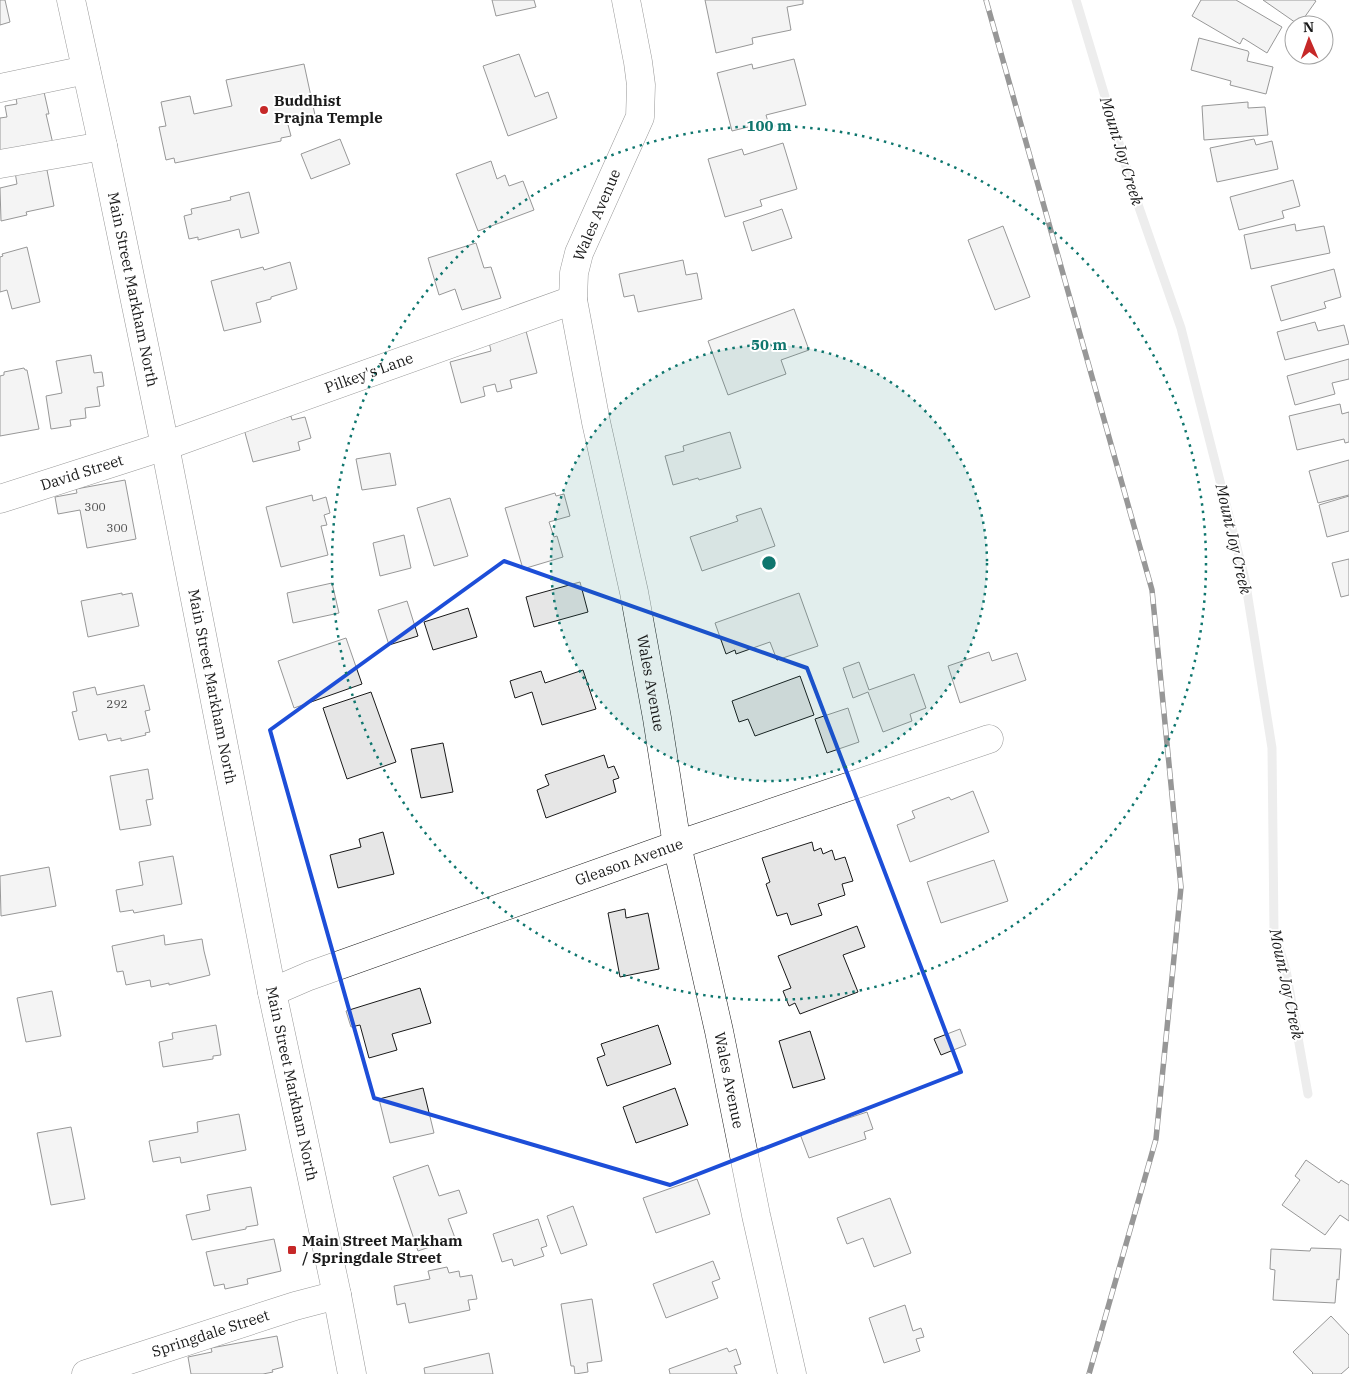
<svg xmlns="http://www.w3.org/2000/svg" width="1349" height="1374" viewBox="0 0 1349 1374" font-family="'IBM Plex Serif',serif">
  <rect width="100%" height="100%" fill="#fff"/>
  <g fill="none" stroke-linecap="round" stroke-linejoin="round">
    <path stroke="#d7d7d7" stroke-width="9" d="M1076,0l58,193 47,135 64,251 27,169 2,184 12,38 22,124"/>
  </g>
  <g fill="#e6e6e6" stroke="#1a1a1a">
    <path d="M0,0h5l5,22 -10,3z"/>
    <path d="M492,0h42l2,7 -40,9z"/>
    <path d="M705,0h98v4l-16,3 4,23 -39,8 1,6 -37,9z"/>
    <path d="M1201,0h35l46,27 -15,26 -24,-15 -3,6 -48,-28z"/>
    <path d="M1263,0h51l2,1 -17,24z"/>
    <path d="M1199,38l49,13 1,2 -2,8 26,6 -7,27 -36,-9 1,-4 -40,-11z"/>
    <path d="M519,54l16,43 13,-5 9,26 -49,18 -25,-70z"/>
    <path d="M794,59l12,46 -40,10 2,7 -36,9 -15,-58 35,-9 1,5z"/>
    <path d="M304,64l11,51 -28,6 4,15 -10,2v3l-106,22 -1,-5 -8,2 -7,-33 7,-1 -5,-24 29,-6 4,18 38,-8 -6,-26z"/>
    <path d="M44,92l5,22h-3l7,30 -51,12 -2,-7v-31l7,-1 -2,-11 12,-2 -1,-6z"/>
    <path d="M1248,102v6l17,-1 3,28 -64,5 -2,-34z"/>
    <path d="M340,139l10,25 -39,15 -10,-25z"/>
    <path d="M1254,139l2,6 16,-4 6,28 -61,13 -7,-34z"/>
    <path d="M783,143l14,46 -37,11 2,6 -37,11 -17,-58 34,-10 2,6z"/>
    <path d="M491,161l6,18 8,-4 4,11 14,-5 11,29 -56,21 -22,-57z"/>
    <path d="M46,165l8,41 -28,6 1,3 -26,6 -1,-33 17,-4 -2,-12z"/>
    <path d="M1293,180l7,26 -18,5 2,7 -45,12 -9,-33z"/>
    <path d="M249,192l10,41 -18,5 -2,-9 -41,11v-3l-9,2 -5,-23 8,-2 -1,-5 40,-9 -1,-3z"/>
    <path d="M782,209l10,29 -40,13 -9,-29z"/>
    <path d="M1295,224l1,7 28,-5 6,27 -79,16 -7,-34z"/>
    <path d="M1003,226l27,71 -35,13 -27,-70z"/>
    <path d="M476,243l8,25 7,-1 10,31 -39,12 -7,-21 -16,6 -11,-37z"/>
    <path d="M27,247l13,55 -28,7 -5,-19 -7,2v-35l3,-1 -1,-2z"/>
    <path d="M683,260l3,15 11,-2 5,26 -64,13 -4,-17 -10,2 -5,-23z"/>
    <path d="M290,262l7,27 -26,8v2l-15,4 5,19 -37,9 -13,-50 52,-14 1,3z"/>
    <path d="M1334,269l7,28 -17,5 2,6 -45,13 -10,-35z"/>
    <path d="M794,309l15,41 -28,10 5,14 -58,21 -20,-54z"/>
    <path d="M1315,322l3,9 26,-6 5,19 -64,16 -8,-28z"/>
    <path d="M526,331l11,42 -27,7 2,8 -15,4 -2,-8 -12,3 2,9 -24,7 -11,-41 41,-11 -2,-9z"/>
    <path d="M91,355l3,18 8,-1 2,14 -7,1 3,19 -15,2 1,10 -16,2 1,6 -20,3 -5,-33 16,-3 -6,-32z"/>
    <path d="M1349,359v20l-17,4 3,11 -40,11 -8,-29z"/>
    <path d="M24,368l1,2h2l12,59 -39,7v-60l4,-1v-3z"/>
    <path d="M1340,404l2,10 7,-2v30l-4,1 -1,-4 -47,11 -8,-34z"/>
    <path d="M291,416l1,4 13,-3 6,21 -13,4 2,8 -47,12 -9,-33z"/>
    <path d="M730,432l11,36 -42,12 -1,-2 -25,7 -8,-29 19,-5 -1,-5z"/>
    <path d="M390,453l6,32 -34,5 -6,-31z"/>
    <path d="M1349,460v35l-31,8 -9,-32z"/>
    <path d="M125,480l11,59 -49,9 -7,-38 -22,4 -3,-17 22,-4 -1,-4z"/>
    <path d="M555,493l1,3 8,-2 6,22 -21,6 5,15 3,-1 6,21 -40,12 -18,-61z"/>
    <path d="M312,495l1,6 13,-4 4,16 -6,2 3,10 -6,1 7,29 -47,12 -15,-60z"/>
    <path d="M1349,496v35l-22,6 -8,-32z"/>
    <path d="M450,498l18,58 -34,10 -17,-58z"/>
    <path d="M761,508l14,38 -73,25 -12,-34 48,-16 -2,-5z"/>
    <path d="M404,535l7,33 -31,8 -7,-33z"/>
    <path d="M1349,559v36l-8,2 -9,-34z"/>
    <path d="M580,582l8,30 -54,15 -8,-30z"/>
    <path d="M332,583l7,30 -46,10 -6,-30z"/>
    <path d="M122,593v2l10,-2 7,33 -51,11 -7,-36z"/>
    <path d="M799,593l19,53 -41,14 -7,-18 -34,12 -1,-4 -9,4 -11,-31z"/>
    <path d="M407,601l11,35 -29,9 -11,-35z"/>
    <path d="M468,608l9,29 -44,13 -9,-28z"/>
    <path d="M346,638l16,46 -68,24 -16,-47z"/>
    <path d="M989,652l3,9 25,-8 9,27 -66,23 -12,-37z"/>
    <path d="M859,662l10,28 45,-16 12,34 -16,6 2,7 -29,11 -15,-40 -15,6 -10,-30z"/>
    <path d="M583,670l13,39 -54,16 -10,-33 -17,6 -5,-17 31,-10 4,12z"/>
    <path d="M800,676l14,39 -59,21 -7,-17 -9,3 -7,-21z"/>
    <path d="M144,685l6,25 -5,1 5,21 -5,1 1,2 -25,6v-3l-13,3 -2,-7 -27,6 -7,-28 5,-1 -4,-19 22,-5 2,8z"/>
    <path d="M371,692l25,70 -49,17 -24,-71z"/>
    <path d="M848,708l11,34 -32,11 -12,-34z"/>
    <path d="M443,743l10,49 -32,6 -10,-49z"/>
    <path d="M604,755l4,13 6,-2 5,12 -6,2 3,12 -70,26 -9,-28 12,-5 -4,-10z"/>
    <path d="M148,769l5,30 -7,1 5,25 -31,5 -10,-54z"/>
    <path d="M973,791l16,41 -79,30 -13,-37 18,-7 -3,-7 37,-14 2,3z"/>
    <path d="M383,832l11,42 -56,14 -8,-33 31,-8 -2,-8z"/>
    <path d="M812,842l2,9 7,-3 2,6 9,-4 3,10 10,-3 8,24 -11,3 3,11 -27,9 4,11 -31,10 -4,-12 -10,3 -11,-32 4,-2 -8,-24z"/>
    <path d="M173,856l9,48 -48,9 -1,-3 -13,2 -4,-22 27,-5 -4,-23z"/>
    <path d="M994,860l14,41 -67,22 -14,-41z"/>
    <path d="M49,867l7,39 -55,10 -1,-40z"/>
    <path d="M625,909l1,9 22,-5 11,56 -39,8 -12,-64z"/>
    <path d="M857,926l8,21 -22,8 15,37 -58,22 -5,-11 -6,3 -6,-15 8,-3 -13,-32z"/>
    <path d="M164,935l1,10 37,-6 2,12 6,24 -41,10v-2l-18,4 -1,-7 -24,5 -3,-14 -6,1 -5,-26z"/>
    <path d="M420,988l11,35 -39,11 5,16 -28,8 -9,-33 -9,2 -5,-16z"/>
    <path d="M52,991l9,45 -35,6 -9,-44z"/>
    <path d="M216,1025l5,30 -8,1v3l-50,8 -4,-25 14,-3 -1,-6z"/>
    <path d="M658,1025l13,39 -64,22 -10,-28 8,-3 -4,-11z"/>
    <path d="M960,1029l6,16 -25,10 -7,-16z"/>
    <path d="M810,1031l15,48 -32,9 -14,-47z"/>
    <path d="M423,1088l11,45 -44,10 -11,-44z"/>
    <path d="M675,1088l13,37 -52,18 -13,-36z"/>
    <path d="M867,1112l6,17 -9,3 2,7 -57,19 -9,-24z"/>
    <path d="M239,1114l7,36 -65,13 -1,-6 -27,5 -4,-21 49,-9 -1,-10z"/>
    <path d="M71,1127l14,72 -34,6 -14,-72z"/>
    <path d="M1306,1160l33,23 2,-3 8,5v36l-9,-6 -15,20 -43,-30 18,-25 -5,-4z"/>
    <path d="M428,1165l11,31 20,-6 8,23 -19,6 7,19 -37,13 -25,-74z"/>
    <path d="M697,1179l13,35 -54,19 -13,-35z"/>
    <path d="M251,1187l7,38 -12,2v2l-54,11 -6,-25 24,-5 -3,-15z"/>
    <path d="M890,1198l21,55 -37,14 -11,-29 -16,6 -10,-26z"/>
    <path d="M573,1206l14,39 -26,9 -14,-38z"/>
    <path d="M538,1219l9,27 -6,2 3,8 -30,10 -2,-7 -10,3 -9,-28z"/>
    <path d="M274,1239l7,32 -34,8 1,5 -23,5 -1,-5 -10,2 -8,-34z"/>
    <path d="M1311,1248l30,1 -2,31 -2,-1 -2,24 -62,-3 2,-30 -5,-1 1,-20 39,2z"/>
    <path d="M713,1261l7,18 -8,3 6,16 -52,20 -13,-34z"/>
    <path d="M447,1267l2,6 10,-2 1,6 12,-2 5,24 -9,1 2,10 -61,13 -4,-20 -8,2 -3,-19 36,-7 -2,-8z"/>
    <path d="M592,1299l10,62 -15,2 1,9 -13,2 -1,-8h-3l-10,-62z"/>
    <path d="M905,1305l8,26 8,-3 3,9 -8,2 4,12 -36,12 -15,-45z"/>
    <path d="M1331,1316l18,19v32l-8,7h-29l1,-1 -20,-21z"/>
    <path d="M277,1336l6,31 -11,3 1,2 -10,2h-72l-3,-17 24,-5 -1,-4z"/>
    <path d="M727,1348l2,4 7,-3 5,15 -7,2 3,8h-67l-1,-5z"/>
    <path d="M489,1353l4,21h-68l-1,-6z"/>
  </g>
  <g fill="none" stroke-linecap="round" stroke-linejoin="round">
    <defs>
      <g id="minor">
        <path id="s1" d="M626,0l12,62 3,23 -1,32 -61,136 -5,20 -1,27 23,122 38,170 23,126 20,127 42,186 37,184 36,159"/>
        <path d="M0,88l86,-18"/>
        <path d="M0,164l103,-18"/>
        <path id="s2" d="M0,499l165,-53 408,-146"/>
        <path id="s3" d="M272,992l37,-16 368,-131 312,-106"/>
        <path id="s4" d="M86,1374l209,-68 42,-11"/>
      </g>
      <g id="major">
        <path id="s5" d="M71,0l32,146 62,300 107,546 65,303 15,79"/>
      </g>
    </defs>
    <use href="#minor" stroke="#1a1a1a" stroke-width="29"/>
    <use href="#major" stroke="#1a1a1a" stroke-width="29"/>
    <use href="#minor" stroke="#fff" stroke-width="28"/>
    <use href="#major" stroke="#fff" stroke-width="28"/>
    <defs>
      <path id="rail" d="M986,0l166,590 29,297 -25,252 -67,235"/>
    </defs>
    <use href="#rail" stroke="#1a1a1a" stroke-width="5.5"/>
    <use href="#rail" stroke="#fff" stroke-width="4" stroke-dasharray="11" stroke-linecap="butt"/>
  </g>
  <path d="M0 0H1349V1374H0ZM504,561l303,107 154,404 -291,113 -296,-87 -104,-368z" fill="#fff" fill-opacity=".55" fill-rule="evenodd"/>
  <path fill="none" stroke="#1d4ed8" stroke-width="4" stroke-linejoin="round" d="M504,561l303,107 154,404 -291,113 -296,-87 -104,-368z"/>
  <circle cx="769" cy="563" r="218" fill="#0f766e" fill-opacity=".12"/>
  <g fill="none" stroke="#0f766e" stroke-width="2.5" stroke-dasharray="2.5 5">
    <circle cx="769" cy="563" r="218"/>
    <circle cx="769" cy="563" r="437"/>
  </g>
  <g fill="#c62828" stroke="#fff" stroke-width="2">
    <circle cx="264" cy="110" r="5"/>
    <rect x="287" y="1245" width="10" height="10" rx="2.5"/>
  </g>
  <g text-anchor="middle" stroke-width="4" stroke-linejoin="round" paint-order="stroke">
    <g font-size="12" fill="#4d4d4d">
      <text x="95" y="511">300</text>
      <text x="117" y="532">300</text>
      <text x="117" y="708">292</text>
    </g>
    <g font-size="15" font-weight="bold" fill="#1a1a1a" stroke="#fff" text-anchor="start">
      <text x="274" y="106">Buddhist<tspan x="274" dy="17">Prajna Temple</tspan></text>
      <text x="302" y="1246">Main Street Markham<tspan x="302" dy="17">/ Springdale Street</tspan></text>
    </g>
    <g font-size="15" fill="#1a1a1a" stroke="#fff">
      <text transform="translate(597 215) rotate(-67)" y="5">Wales Avenue</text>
      <text dy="5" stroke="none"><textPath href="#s5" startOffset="296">Main Street Markham North</textPath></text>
      <text dy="5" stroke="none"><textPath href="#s2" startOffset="390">Pilkey's Lane</textPath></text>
      <text dy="5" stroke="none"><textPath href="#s2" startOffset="86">David Street</textPath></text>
      <text dy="5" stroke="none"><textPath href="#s1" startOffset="706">Wales Avenue</textPath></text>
      <text dy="5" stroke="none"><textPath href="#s5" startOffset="701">Main Street Markham North</textPath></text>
      <text dy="5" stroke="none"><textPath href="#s3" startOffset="380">Gleason Avenue</textPath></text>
      <text dy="5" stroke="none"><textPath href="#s1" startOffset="1111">Wales Avenue</textPath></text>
      <text dy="5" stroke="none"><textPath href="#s5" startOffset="1106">Main Street Markham North</textPath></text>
      <text dy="5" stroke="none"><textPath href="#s4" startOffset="131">Springdale Street</textPath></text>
    </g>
    <g font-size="16" font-style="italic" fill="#1a1a1a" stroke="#fff">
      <text transform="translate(1122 151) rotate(73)" y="6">Mount Joy Creek</text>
      <text transform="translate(1234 539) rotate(77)" y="6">Mount Joy Creek</text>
      <text transform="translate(1287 984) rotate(78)" y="6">Mount Joy Creek</text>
    </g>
  </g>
  <circle cx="769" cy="563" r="8" fill="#0f766e" stroke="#fff" stroke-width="2.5"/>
  <g font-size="15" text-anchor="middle" font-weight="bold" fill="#0f766e" stroke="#fff" stroke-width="4" stroke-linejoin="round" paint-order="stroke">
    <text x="769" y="131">100 m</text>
    <text x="769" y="350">50 m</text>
  </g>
  <g transform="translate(1309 40) rotate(358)"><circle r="24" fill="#ffffff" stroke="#a3a3a3"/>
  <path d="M0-4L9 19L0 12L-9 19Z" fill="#c62828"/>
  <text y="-8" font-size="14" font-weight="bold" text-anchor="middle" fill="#1a1a1a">N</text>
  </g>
</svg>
